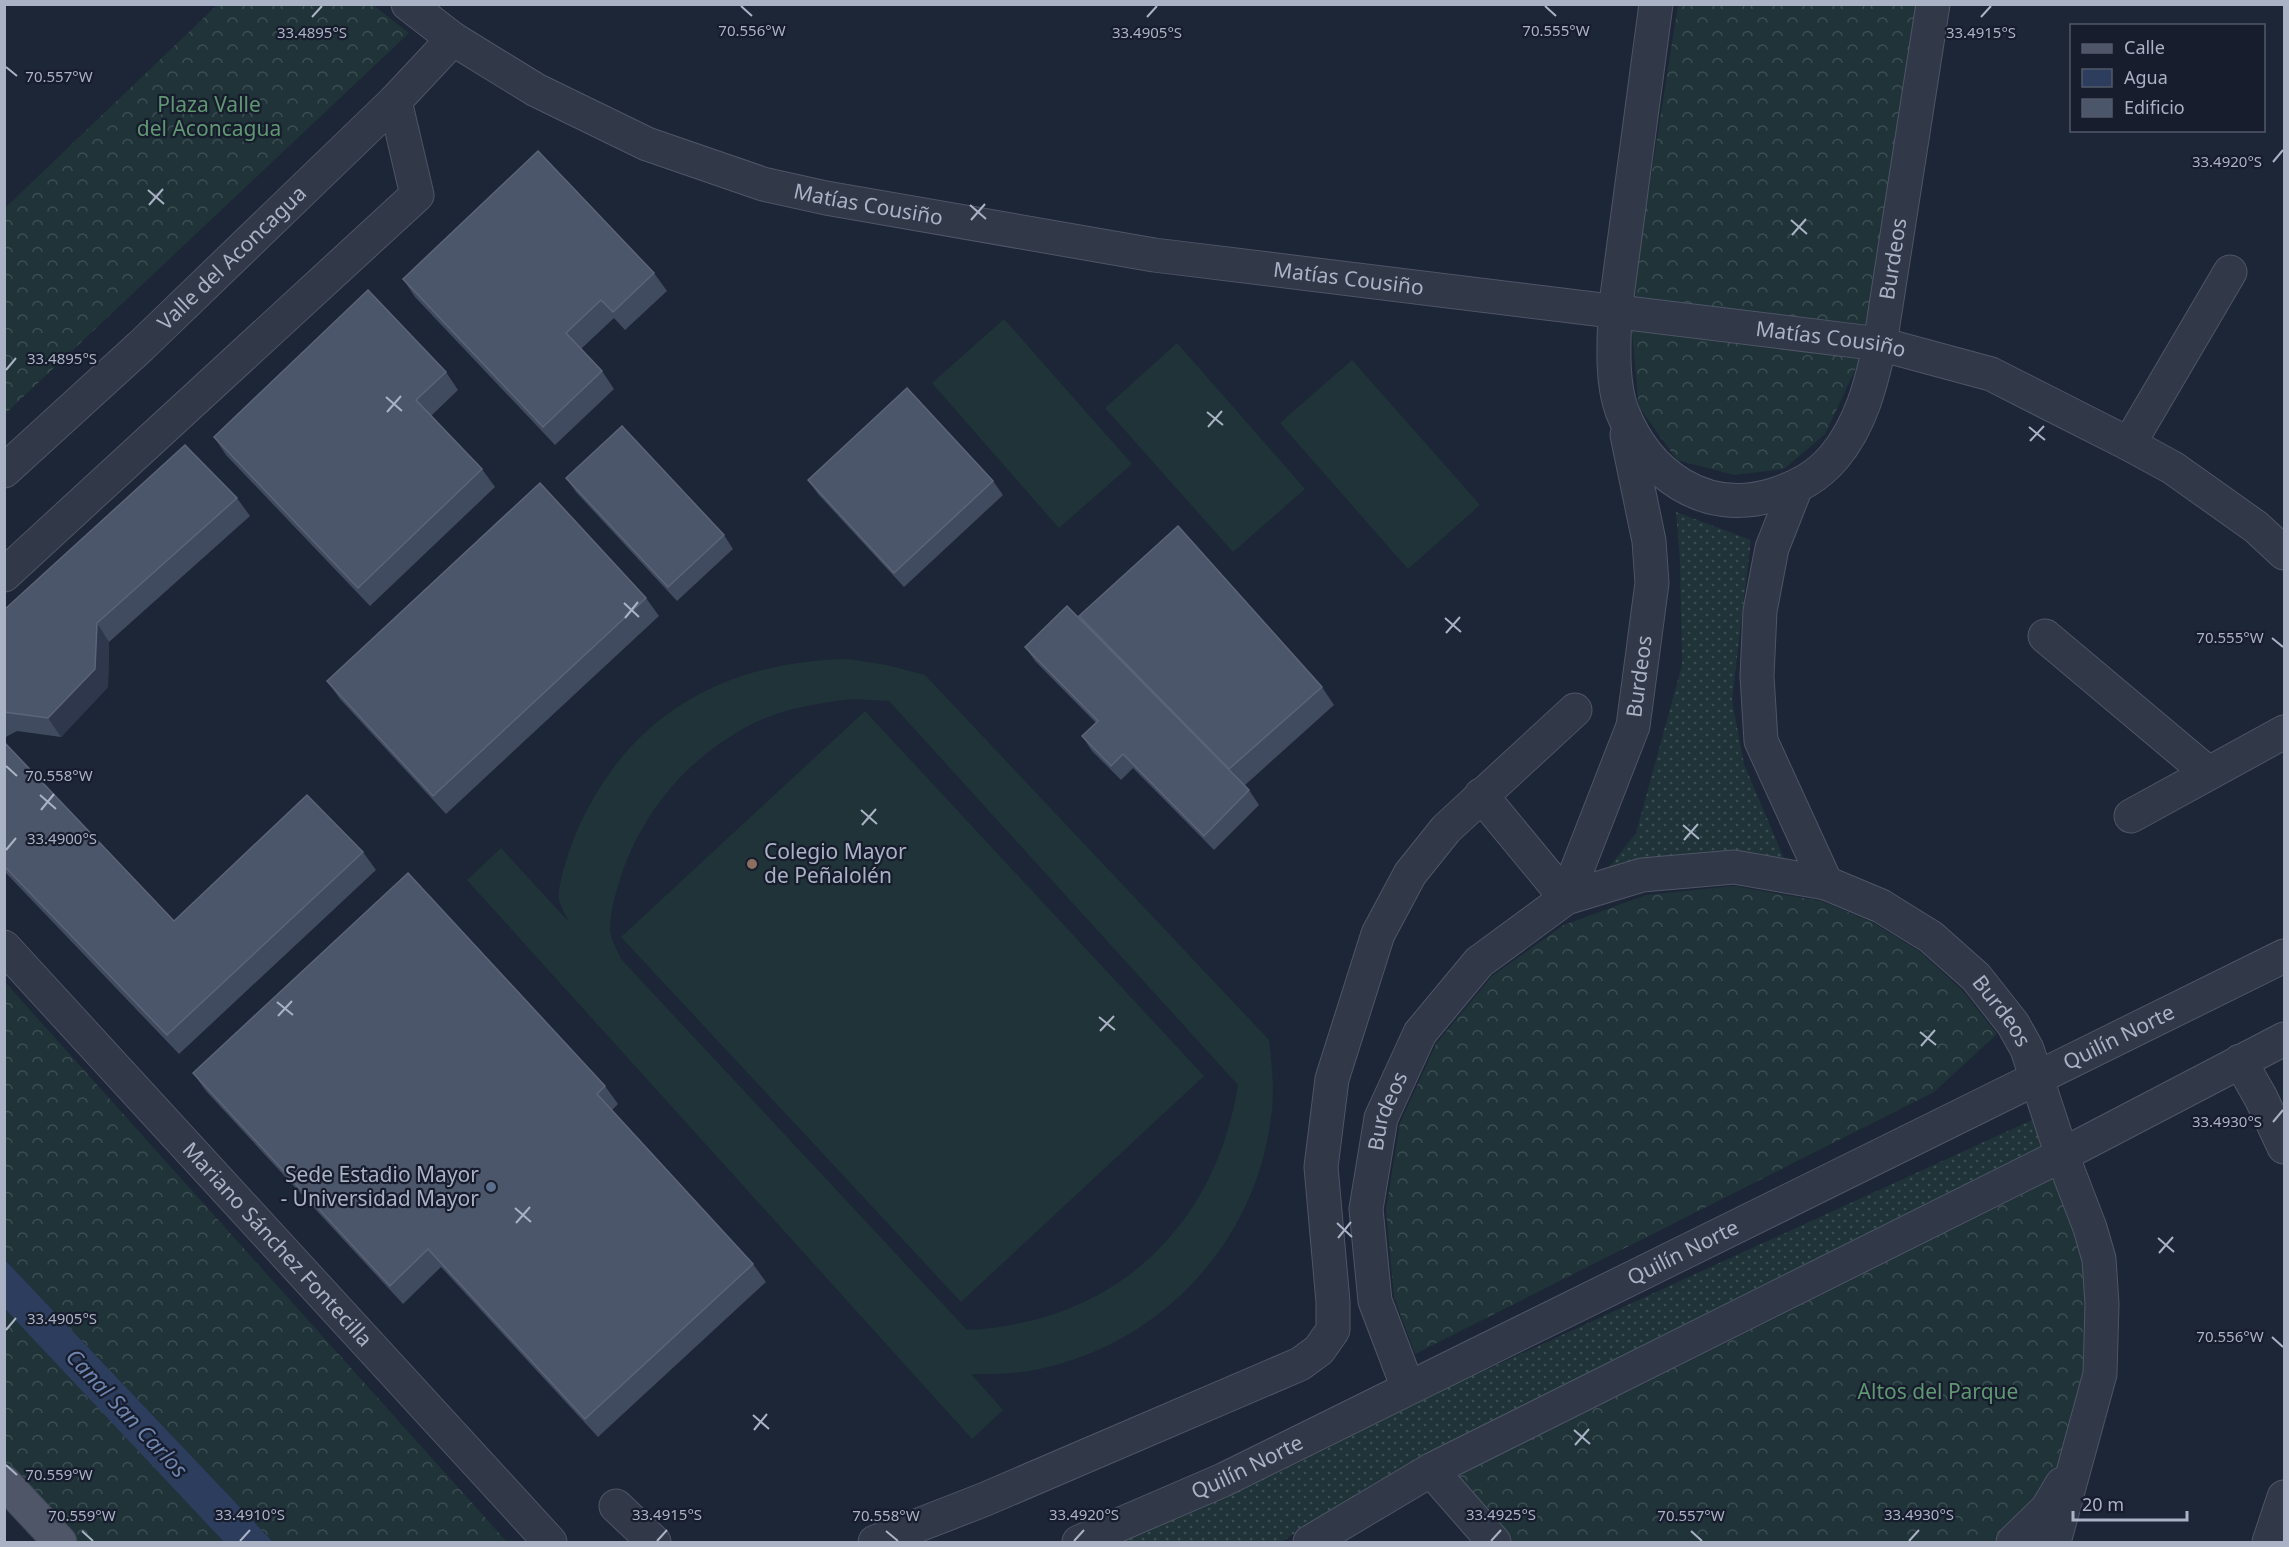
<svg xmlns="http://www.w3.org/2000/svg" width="2289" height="1547" viewBox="0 0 2289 1547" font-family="'Noto Sans',sans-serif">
  <defs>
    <pattern id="grass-dots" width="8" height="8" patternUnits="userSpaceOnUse" patternTransform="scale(1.5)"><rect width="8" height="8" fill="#1f3338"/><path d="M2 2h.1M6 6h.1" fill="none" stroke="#3d4e53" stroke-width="1.8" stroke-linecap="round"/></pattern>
    <pattern id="forest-crowns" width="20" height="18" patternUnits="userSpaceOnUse" patternTransform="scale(1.5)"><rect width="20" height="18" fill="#1f3338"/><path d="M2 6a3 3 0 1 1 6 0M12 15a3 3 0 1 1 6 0" fill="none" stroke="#3d4e53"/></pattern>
  </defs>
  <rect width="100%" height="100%" fill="#1d2637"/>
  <g fill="url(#grass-dots)">
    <path d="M1676,512l75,28 -19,160 12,64 41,97 -182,14 33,-42 46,-168 -2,-104z"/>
    <path d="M2036,1118l6,28 -614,307 -147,89h-171z"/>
  </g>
  <g fill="url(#forest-crowns)">
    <path d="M217,5h156l36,28 -404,381v-206z"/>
    <path d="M1678,5h247l-59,342 -41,87 -41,35 -50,6 -57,-15 -38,-53 -9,-97z"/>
    <path d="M1733,886l88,15 51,21 48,30 42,38 35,44 -63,58 -519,262 -21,-57 -8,-87 14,-87 36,-79 56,-68 72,-51 82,-30z"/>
    <path d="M4,981l503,561h-234l-268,-282z"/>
    <path d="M2079,1156c20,45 28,67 32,116l-53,270h-552l-58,-76z"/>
    <path d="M4,1309l30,29 190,204h-149l-70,-76z"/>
  </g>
  <g fill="#1f3338" fill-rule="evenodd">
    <path d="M1004,319l128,145 -73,64 -127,-145z"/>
    <path d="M1177,343l128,146 -72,63 -128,-144z"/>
    <path d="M1352,360l128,145 -72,64 -128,-146z"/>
    <path d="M848,659l39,6 38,10 344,365c3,26 6,52 2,78 -16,126 -111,227 -236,252 -21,4 -43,4 -64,4l32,36 -31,29 -505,-559 34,-32 67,73c-2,-6 -7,-14 -9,-21 -3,-15 15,-64 22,-78 52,-110 147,-161 267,-163zM853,699l36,2 349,384c-23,143 -124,238 -271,245l-346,-371c-3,-8 -11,-20 -11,-30 0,-17 6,-37 11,-53 22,-65 66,-117 127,-150 32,-17 69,-23 105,-27z"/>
    <path d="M865,711l339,365 -243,226 -340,-365z"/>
  </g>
  <path fill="#2d3d5e" d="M5,1260l268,282h-49l-219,-233z"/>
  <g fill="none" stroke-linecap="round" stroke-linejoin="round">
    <defs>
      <g id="minor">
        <path id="s1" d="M408,4l45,35 83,51 111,54 116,40 63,14 328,57 726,89 111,30 138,70 44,24 83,59 28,26"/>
        <path id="s2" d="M1656,4l-41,307c-1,31 -4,70 7,100 25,63 82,105 151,84 25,-8 44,-18 61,-38 27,-32 37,-73 46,-113l53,-340"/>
        <path d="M2129,444l101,-172"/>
        <path id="s3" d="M4,471l137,-125 254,-245 58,-62"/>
        <path d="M1796,487l-24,61 -12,63 -3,65 4,65 65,142"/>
        <path d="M4,575l413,-380 -22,-94"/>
        <path d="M2045,636l163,137"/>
        <path id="s4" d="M1481,795l85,103 67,-172 19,-143 -3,-42 -22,-106"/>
        <path d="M2131,816l153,-84"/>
        <path id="s5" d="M4,947l546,595"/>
        <path d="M2240,1061l21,37 23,49"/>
        <path id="s6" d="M1408,1388l-33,-87 -9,-92 15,-91 39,-85 59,-71 87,-64 76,-23 92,-8 92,16 55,23 50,31 45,40 37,47 14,25 35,106 28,73 9,31 3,45 -2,70 -46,168"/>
        <path d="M1431,1470l63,72"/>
        <path d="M616,1506l38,36"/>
        <path d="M875,1542l108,-42 317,-136 19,-14 14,-20v-28l-12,-135 11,-88 46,-145 32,-60 36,-45 129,-119"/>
        <path id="s7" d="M1079,1542l144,-62 1061,-524"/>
        <path d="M1310,1542l121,-72 631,-315 222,-116"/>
        <path d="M2013,1542l34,-33 15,-25"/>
        <path d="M2269,1542l15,-45"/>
      </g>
      <path id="major" d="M4,1482l56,60"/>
    </defs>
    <use href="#minor" stroke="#4e5566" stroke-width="35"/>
    <use href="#major" stroke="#3a4151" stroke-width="35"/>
    <use href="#minor" stroke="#313848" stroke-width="33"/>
    <use href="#major" stroke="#4e5668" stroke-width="33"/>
  </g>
  <g fill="#414b60">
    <path d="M654,273l13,18 -42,39 -11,-12 -33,31 21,22 12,18 -59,56 -140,-148 -12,-18z"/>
    <path d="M446,372l12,18 -27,26 51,53 13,18 -125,119 -144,-151 -12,-18z"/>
    <path d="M566,478l158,57 9,14 -56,52 -101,-109z"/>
    <path d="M808,480l185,1 10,14 -99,92 -86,-93z"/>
    <path d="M237,498l13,18 -141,126 -1,45 -47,50 -44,-6 -13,7v-128z"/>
    <path d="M646,598l13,18 -213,198 -106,-115 -13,-18z"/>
    <path d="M1079,616l243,71 12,18 -90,81 5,4 10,15 -45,45 -81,-82 -12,12 -29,-29 -10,-15 14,-13 -61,-62 -10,-14 59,-24z"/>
    <path d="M4,742l170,179 189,-69 13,18 -197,184 -175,-183z"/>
    <path d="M193,1073l412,13 13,18 -6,6 141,154 13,18 -168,155 -157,-170 -38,37 -197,-213z"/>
  </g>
  <path fill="#2e374b" d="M97,623l12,19 -1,45 -47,50 -13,-19z"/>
  <g fill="#4c566b" stroke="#5b6479" stroke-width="1.5">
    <path d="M538,151l116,122 -41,39 -12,-12 -35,33 36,38 -59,56 -140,-148z"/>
    <path d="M368,290l78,82 -30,28 66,69 -124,119 -144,-151z"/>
    <path d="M907,388l86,93 -99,92 -86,-93z"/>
    <path d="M622,426l102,109 -56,52 -102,-109z"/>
    <path d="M185,445l52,53 -140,125 -2,46 -47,49 -44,-6v-102z"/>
    <path d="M540,483l106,115 -213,198 -106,-115z"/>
    <path d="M1178,526l144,161 -93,82 -150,-153z"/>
    <path d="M1067,606l182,184 -45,46 -81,-82 -12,12 -29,-30 16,-15 -73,-74z"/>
    <path d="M4,742l170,179 133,-126 56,57 -196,183 -163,-169z"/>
    <path d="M408,873l197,213 -8,8 156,170 -168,155 -157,-170 -38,37 -197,-213z"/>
  </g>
  <path fill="none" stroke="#aab2c5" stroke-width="2" d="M741,6l11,10M1545,6l11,10M312,17l10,-11M1147,17l10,-11M1981,17l10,-11M6,67l11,9M2273,162l10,-12M148,190l16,14M149,205l14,-16M970,205l16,14M971,220l14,-16M1791,220l16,14M1792,235l14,-16M6,370l10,-12M386,397l16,14M387,412l14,-16M1207,412l16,13M1208,427l14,-16M2029,427l16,13M2030,441l14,-15M624,603l15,14M625,618l13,-16M1445,618l16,14M1446,633l14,-16M2272,638l11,9M6,766l11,10M40,795l16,14M41,810l13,-16M861,810l16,14M862,825l14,-16M1683,825l16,14M1684,840l14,-16M6,850l10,-12M277,1002l16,13M278,1016l14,-15M1099,1017l16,13M1100,1031l14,-15M1920,1032l16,13M1921,1046l14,-16M2273,1122l10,-12M515,1208l16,14M516,1223l14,-16M1337,1223l15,14M1338,1238l13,-16M2158,1238l16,14M2159,1253l14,-16M6,1330l10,-12M2272,1337l11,10M753,1415l16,14M754,1430l13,-16M1574,1430l16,14M1575,1445l14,-16M6,1465l11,10M82,1531l11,10M886,1531l12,10M1691,1531l11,10M240,1541l10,-11M657,1541l10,-11M1074,1541l10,-11M1491,1541l10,-11M1909,1541l10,-11"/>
  <circle fill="#8d6e63" stroke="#171d2c" stroke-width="2" cx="752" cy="864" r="6"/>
  <circle fill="#5c6f8a" stroke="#171d2c" stroke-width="2" cx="491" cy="1187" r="6"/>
  <g text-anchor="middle" stroke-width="4.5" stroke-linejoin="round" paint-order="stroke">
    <g font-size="21" fill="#609773" stroke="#171d2c">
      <text x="209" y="112">Plaza Valle<tspan x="209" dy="24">del Aconcagua</tspan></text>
      <text x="1938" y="1399">Altos del Parque</text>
    </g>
    <g font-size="21" fill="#aab2c5" stroke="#171d2c">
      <text dy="7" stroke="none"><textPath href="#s1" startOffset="508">Matías Cousiño</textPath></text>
      <text dy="7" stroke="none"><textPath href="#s3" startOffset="312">Valle del Aconcagua</textPath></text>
      <text dy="7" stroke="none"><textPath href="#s2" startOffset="884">Burdeos</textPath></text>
      <text dy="7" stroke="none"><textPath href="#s1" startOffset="994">Matías Cousiño</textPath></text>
      <text dy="7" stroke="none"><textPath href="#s1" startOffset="1480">Matías Cousiño</textPath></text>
      <text dy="7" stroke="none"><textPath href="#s4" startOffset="368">Burdeos</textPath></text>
      <text dy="7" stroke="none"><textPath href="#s6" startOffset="1058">Burdeos</textPath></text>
      <text dy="7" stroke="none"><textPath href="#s7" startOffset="1156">Quilín Norte</textPath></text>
      <text dy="7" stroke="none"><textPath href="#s6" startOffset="286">Burdeos</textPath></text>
      <text dy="7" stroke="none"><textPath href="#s5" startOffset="404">Mariano Sánchez Fontecilla</textPath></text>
      <text dy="7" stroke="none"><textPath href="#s7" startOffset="670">Quilín Norte</textPath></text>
      <text dy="7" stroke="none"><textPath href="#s7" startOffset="184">Quilín Norte</textPath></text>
    </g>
    <g font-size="21" fill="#aab2c5" stroke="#171d2c" text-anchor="start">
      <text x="764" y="859">Colegio Mayor<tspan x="764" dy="24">de Peñalolén</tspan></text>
      <text x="479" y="1182" text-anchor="end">Sede Estadio Mayor<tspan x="479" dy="24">- Universidad Mayor</tspan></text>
    </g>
    <g font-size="22" font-style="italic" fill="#6f85b1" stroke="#171d2c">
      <text transform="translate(127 1413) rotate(47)" y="8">Canal San Carlos</text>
    </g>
  </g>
  <g font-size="15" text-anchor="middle" fill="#aab2c5" stroke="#171d2c" stroke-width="4.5" stroke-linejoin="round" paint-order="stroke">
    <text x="752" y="36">70.556°W</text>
    <text x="1556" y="36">70.555°W</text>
    <text x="312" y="38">33.4895°S</text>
    <text x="1147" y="38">33.4905°S</text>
    <text x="1981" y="38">33.4915°S</text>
    <text x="59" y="82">70.557°W</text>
    <text x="2227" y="167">33.4920°S</text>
    <text x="62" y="364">33.4895°S</text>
    <text x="2230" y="643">70.555°W</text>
    <text x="59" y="781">70.558°W</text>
    <text x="62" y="844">33.4900°S</text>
    <text x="2227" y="1127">33.4930°S</text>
    <text x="62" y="1324">33.4905°S</text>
    <text x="2230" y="1342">70.556°W</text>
    <text x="59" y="1480">70.559°W</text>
    <text x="250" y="1520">33.4910°S</text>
    <text x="667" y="1520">33.4915°S</text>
    <text x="1084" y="1520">33.4920°S</text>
    <text x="1501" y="1520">33.4925°S</text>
    <text x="1919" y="1520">33.4930°S</text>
    <text x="82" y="1521">70.559°W</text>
    <text x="886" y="1521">70.558°W</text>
    <text x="1691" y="1521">70.557°W</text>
  </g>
  <rect width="2289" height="1547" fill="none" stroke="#aab2c5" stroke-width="12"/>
  <rect x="2070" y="24" width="195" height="108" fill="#171d2c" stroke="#525969" stroke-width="1.5"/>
  <rect x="2082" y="44" width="30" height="9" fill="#4e5668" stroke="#525969" stroke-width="1.5"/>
  <text x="2124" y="54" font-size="18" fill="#aab2c5">Calle</text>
  <rect x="2082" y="69" width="30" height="18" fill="#2d3d5e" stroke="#525969" stroke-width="1.5"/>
  <text x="2124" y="84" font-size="18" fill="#aab2c5">Agua</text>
  <rect x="2082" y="99" width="30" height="18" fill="#4c566b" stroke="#525969" stroke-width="1.5"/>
  <text x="2124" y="114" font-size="18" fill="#aab2c5">Edificio</text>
  <path d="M2073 1511v9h114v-9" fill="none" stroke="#aab2c5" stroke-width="3"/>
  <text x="2082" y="1511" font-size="18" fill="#aab2c5" stroke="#171d2c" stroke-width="4.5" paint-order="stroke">20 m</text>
</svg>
